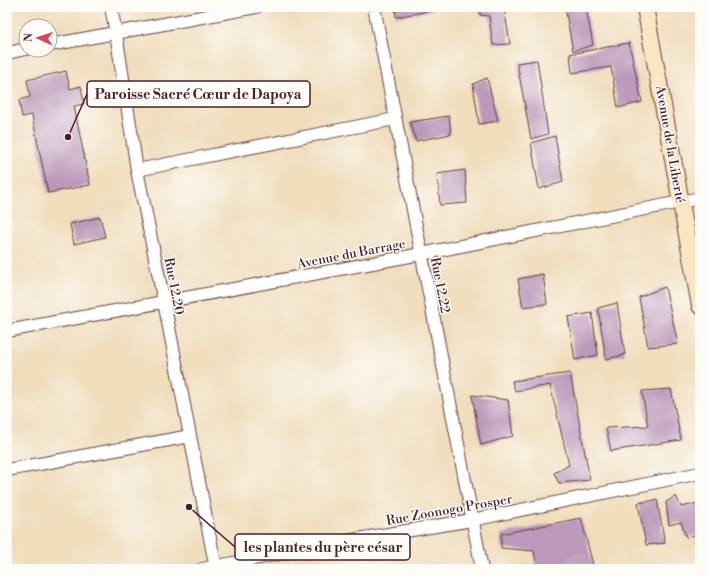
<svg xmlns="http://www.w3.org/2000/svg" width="707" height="576" viewBox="0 0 707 576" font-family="'Libre Bodoni',serif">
  <rect width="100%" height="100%" fill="#fdfcf7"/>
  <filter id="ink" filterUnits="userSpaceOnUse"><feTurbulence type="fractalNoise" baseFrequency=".025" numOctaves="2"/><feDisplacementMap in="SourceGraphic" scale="8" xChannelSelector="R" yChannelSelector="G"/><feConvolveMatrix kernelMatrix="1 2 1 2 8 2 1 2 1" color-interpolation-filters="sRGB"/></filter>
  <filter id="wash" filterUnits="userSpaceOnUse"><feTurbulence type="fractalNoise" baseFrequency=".012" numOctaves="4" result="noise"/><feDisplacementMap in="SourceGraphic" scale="16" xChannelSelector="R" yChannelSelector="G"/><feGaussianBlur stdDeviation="0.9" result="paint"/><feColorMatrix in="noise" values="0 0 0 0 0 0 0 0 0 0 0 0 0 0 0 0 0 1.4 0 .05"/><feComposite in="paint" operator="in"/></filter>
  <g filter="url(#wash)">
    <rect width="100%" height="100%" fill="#f0ddbc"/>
    <g id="blocks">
      <g fill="#bc98ba">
        <path d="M395,7h39v3l-38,7z"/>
        <path d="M479,7h25l6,37 -17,1 -4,-29 -9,-1z"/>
        <path d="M565,7h21l7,38 -20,6z"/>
        <path d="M629,43l13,59 -24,6 -7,-41 -39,6 -2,-19z"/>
        <path d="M537,60l11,74 -17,5 -14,-76z"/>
        <path d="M66,71l4,18 11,-3 3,18 -10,2 16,79 -42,8 -16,-78 -10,2 -3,-17 11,-3 -3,-17z"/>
        <path d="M487,78l11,43 -19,3 -6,-40z"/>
        <path d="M449,116l2,18 -35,7 -6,-19z"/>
        <path d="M555,136l8,46 -24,7 -8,-46z"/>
        <path d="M465,170l2,33 -27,2 -3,-31z"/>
        <path d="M100,217l5,20 -31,7 -4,-20z"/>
        <path d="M543,274l4,30 -24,3 -5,-28z"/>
        <path d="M665,287l13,57 -30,3 -9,-50z"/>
        <path d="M617,303l8,52 -19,4 -8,-51z"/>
        <path d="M592,313l6,42 -23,5 -7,-43z"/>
        <path d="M570,373l20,107 -31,3 -5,-10 15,-8 -19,-80 -35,6 -3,-10z"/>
        <path d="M671,389l10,51 -70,11 -5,-23 42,-2 -6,-35z"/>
        <path d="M472,395l36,5 5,36 -32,9z"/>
        <path d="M676,496l5,11 19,-4v31l-14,3 -5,-15 -12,3 -3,-23z"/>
        <path d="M657,500l8,43 -19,2 -8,-42z"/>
        <path d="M581,518l13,51h-57l-3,-18 -33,-3v-14z"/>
      </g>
    </g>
  </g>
  <g filter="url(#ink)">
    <use href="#blocks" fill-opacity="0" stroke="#633c41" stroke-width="1"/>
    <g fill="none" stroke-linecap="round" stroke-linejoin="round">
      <defs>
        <g id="minor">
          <path d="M111,7l5,26 21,137 27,132 52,267"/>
          <path d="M374,7l108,562"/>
          <path d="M50,45l206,-38"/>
          <path d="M7,53l19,-4"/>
          <path d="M137,170l258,-51"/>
          <path d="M7,331l414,-77 279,-56"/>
          <path d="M7,470l183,-34"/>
          <path d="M202,569l144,-28 126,-21 228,-47"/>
        </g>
        <path id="secondary" d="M645,7l55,299"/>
      </defs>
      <use href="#minor" stroke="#633c41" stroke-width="14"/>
      <use href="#secondary" stroke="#633c41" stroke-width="18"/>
      <use href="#minor" stroke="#fff" stroke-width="12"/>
      <use href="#secondary" stroke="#fbe6c4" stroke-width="16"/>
    </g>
  </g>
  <g text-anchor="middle" stroke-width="3" stroke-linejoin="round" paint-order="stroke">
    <g font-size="13" fill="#4a1f2b" stroke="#fdfcf7">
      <text transform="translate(671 144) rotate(80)" y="5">Avenue de la Liberté</text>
      <text transform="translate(351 253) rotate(-11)" y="5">Avenue du Barrage</text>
      <text transform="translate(441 285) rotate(79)" y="5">Rue 12.22</text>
      <text transform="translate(175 286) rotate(79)" y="5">Rue 12.20</text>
      <text transform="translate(449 509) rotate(-10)" y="5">Rue Zoonogo Prosper</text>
    </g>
  </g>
  <path fill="none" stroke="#4a1f2b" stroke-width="1.5" d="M68 137L87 94M189 507L235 547"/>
  <g fill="#4a1f2b" stroke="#fdfcf7" stroke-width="1.5">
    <circle cx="68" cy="137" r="4"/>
    <circle cx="189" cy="507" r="4"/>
  </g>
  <g fill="#fdfcf7" stroke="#4a1f2b" stroke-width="1.5">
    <rect x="87" y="81" width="223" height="26" rx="4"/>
    <rect x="235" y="534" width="175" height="26" rx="4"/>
  </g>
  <g font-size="14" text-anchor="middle" font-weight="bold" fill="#4a1f2b">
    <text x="198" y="99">Paroisse Sacré Cœur de Dapoya</text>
    <text x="323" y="552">les plantes du père césar</text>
  </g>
  <rect width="707" height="576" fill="none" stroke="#fdfcf7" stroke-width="24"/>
  <g transform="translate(38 38) rotate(273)"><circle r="19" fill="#fdfcf7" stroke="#b5a4a5"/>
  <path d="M0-3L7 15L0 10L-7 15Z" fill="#d1495b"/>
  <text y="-6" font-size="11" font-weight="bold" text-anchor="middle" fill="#4a1f2b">N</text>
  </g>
</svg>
